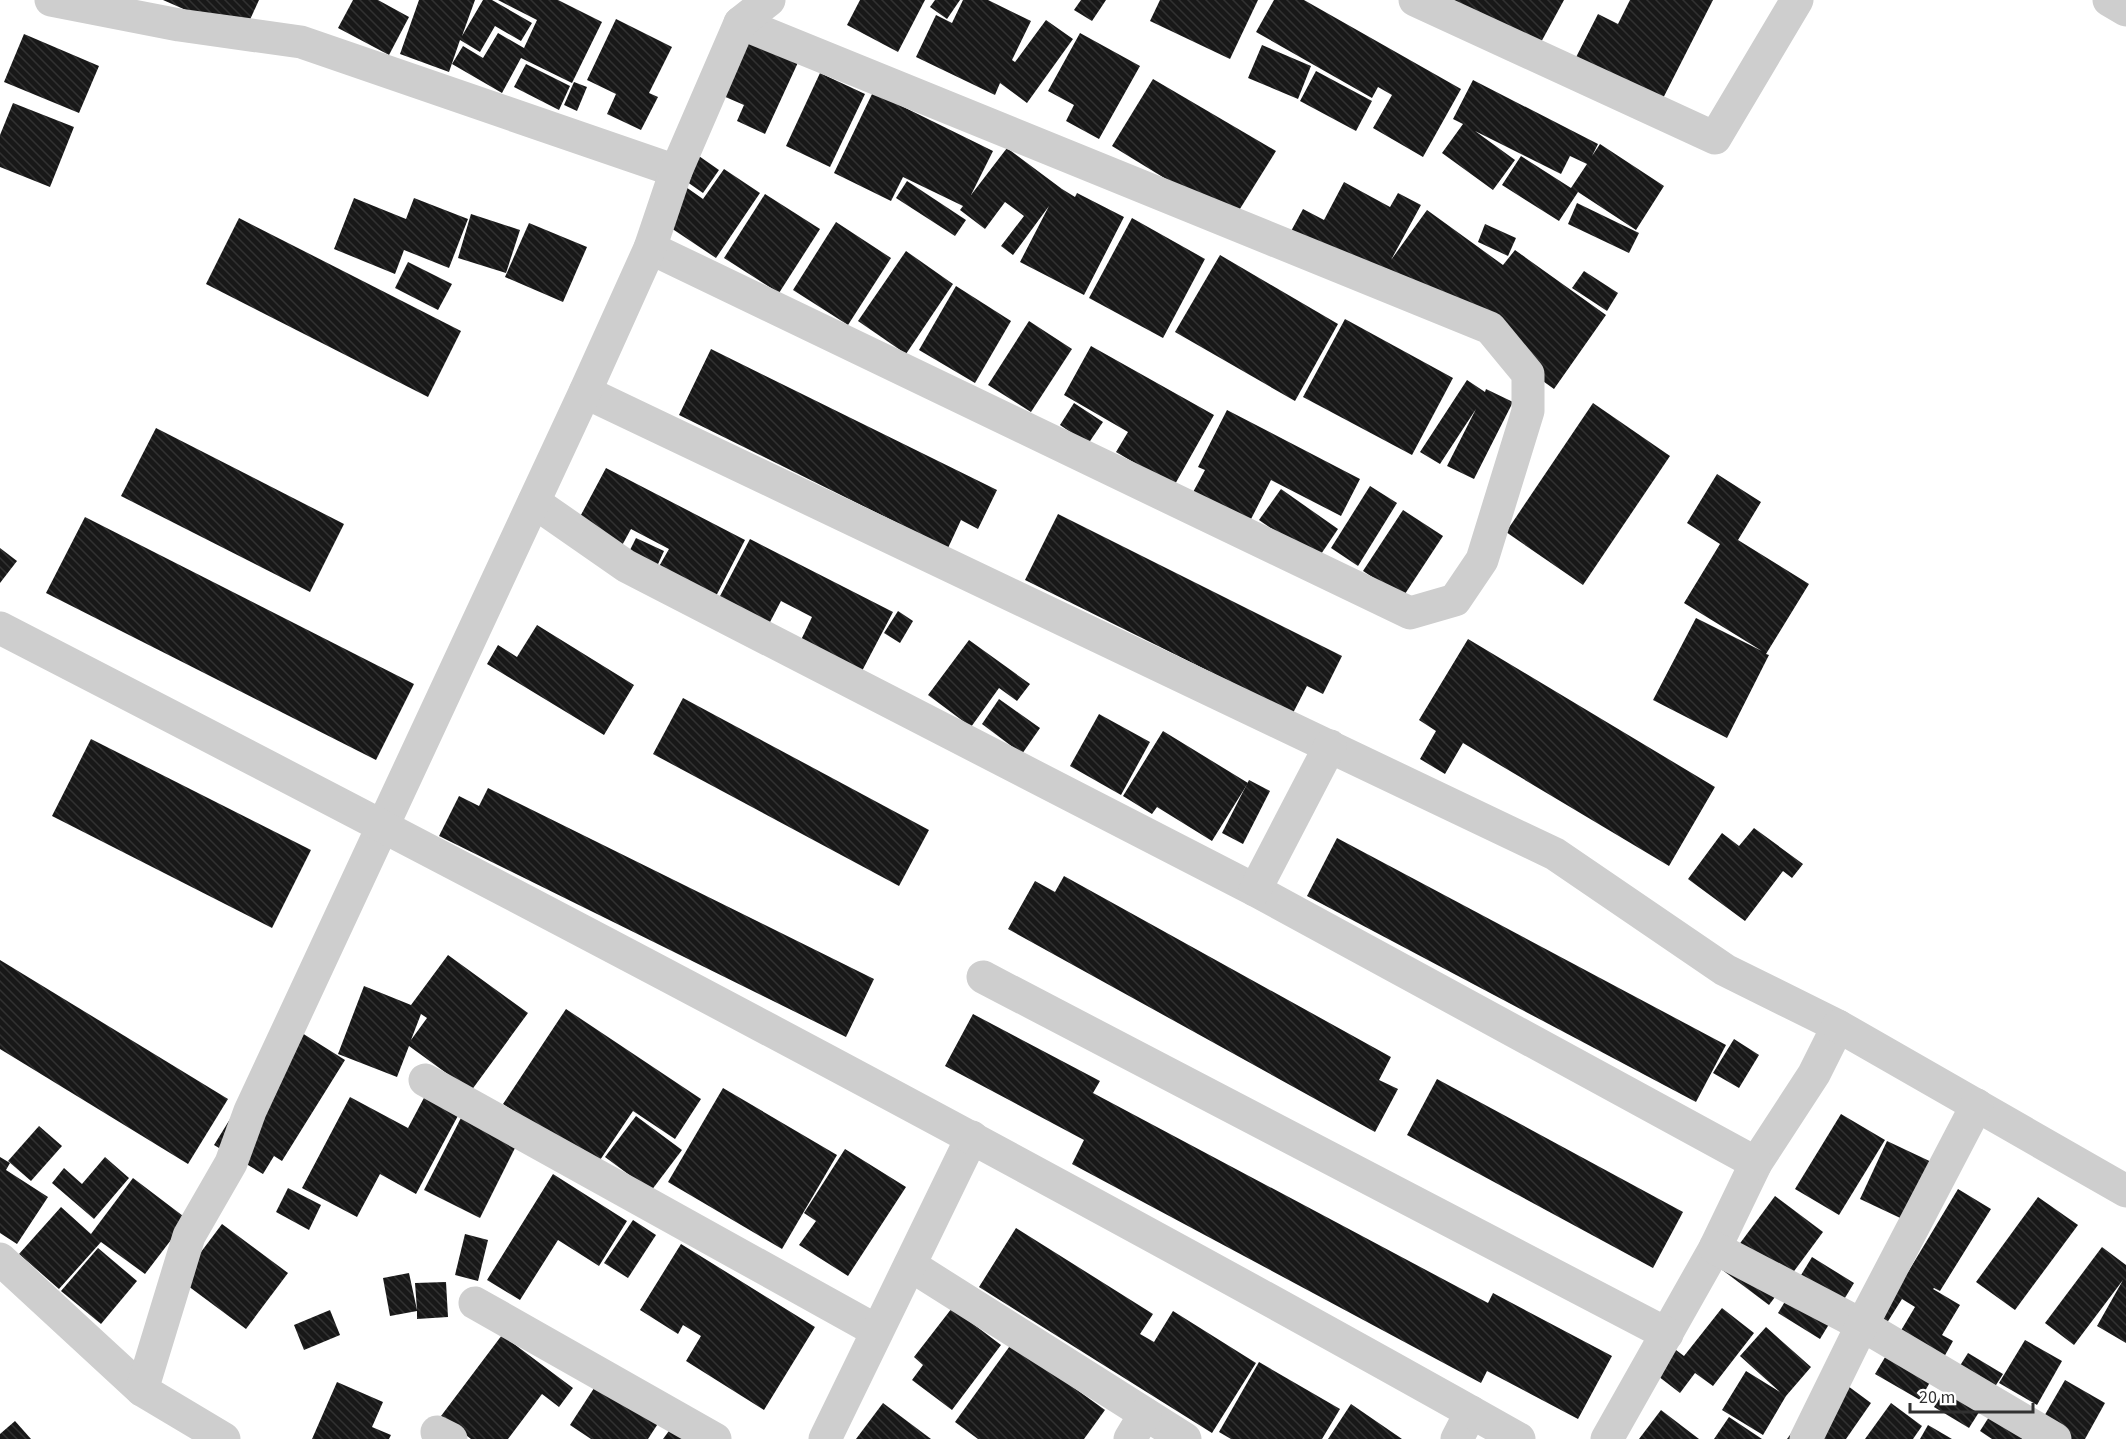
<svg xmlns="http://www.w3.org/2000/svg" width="2126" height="1439" viewBox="0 0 2126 1439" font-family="'Source Sans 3',sans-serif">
  <defs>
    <pattern id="building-back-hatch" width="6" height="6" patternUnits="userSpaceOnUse" patternTransform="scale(1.5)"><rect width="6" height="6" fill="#181818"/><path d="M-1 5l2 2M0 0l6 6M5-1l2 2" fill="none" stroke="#313131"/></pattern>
  </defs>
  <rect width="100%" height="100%" fill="#fff"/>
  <g fill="url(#building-back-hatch)" fill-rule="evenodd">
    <path d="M163,0h96l-16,35z"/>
    <path d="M353,0h25l31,17 -20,38 -51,-27z"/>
    <path d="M419,0h56l-13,36 21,-36h9l40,23 -11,18 -26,-15 -15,26 -20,-12 -11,32 -49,-18z"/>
    <path d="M498,0h60l44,22 -30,61 -51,-25 -19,35 -50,-29 11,-18 20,12 15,-25 26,15 13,-28z"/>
    <path d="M860,0h65l-27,52 -51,-27z"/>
    <path d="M935,0h25l-13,19 -17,-12z"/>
    <path d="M963,0h25l43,21 -19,39 3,2 31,-42 27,19 -46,64 -27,-20 -5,12 -79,-38 20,-42 16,8z"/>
    <path d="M1081,0h25l-14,21 -18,-11z"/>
    <path d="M1160,0h98l-28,59 -80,-38z"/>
    <path d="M1274,0h30l157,89 -38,68 -50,-29 19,-33 -14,-8 -6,11 -116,-66z"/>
    <path d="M1429,0h135l-31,57z"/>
    <path d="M1630,0h83l-59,116 -86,-43 30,-59 20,10z"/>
    <path d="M616,19l56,28 -23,46 9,4 -17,33 -34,-16 9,-20 -29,-14z"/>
    <path d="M728,23l73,33 -36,78 -28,-13 7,-16 -44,-19z"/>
    <path d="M1080,33l60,33 -41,73 -33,-18 8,-16 -26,-14z"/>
    <path d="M24,34l75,32 -20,47 -75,-31z"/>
    <path d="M1262,45l49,21 -13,33 -50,-21z"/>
    <path d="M526,64l44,22 -11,24 -45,-23z"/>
    <path d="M1316,71l56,30 -16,30 -56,-30z"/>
    <path d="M820,73l45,21 -35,73 -44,-21z"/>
    <path d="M1153,79l123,72 -43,69 -121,-74z"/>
    <path d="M1473,80l125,64 -6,12 8,-12 64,42 -28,44 -58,-38 -19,29 -57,-36 19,-29 50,32 16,-24 -17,-8 -9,18 -86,-43 40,29 -22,30 -51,-37 21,-29 -10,-5z"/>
    <path d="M574,82l13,5 -10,24 -13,-6z"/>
    <path d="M873,92l120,59 -22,44 36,-47 55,41 13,8 2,-4 47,24 -40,78 -64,-33 29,-56 -36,49 -12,-9 23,-30 -19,-14 -20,27 -25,-19 3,-4 -60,-29 -12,24 -57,-28z"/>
    <path d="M13,103l61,24 -24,60 -50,-20v-32z"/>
    <path d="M696,154l23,16 -16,23 -23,-16z"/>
    <path d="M724,169l36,24 -44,65 -57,-38 24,-35 20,14z"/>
    <path d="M907,181l59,39 -11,16 -59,-38z"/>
    <path d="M1344,182l46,25 8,-14 23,12 -30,55 36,-50 76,55 12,-15 91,65 -52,74 -167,-120 -97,-36 13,-24 21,11z"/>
    <path d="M765,194l55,35 -41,64 -55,-35z"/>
    <path d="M354,198l52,21 8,-21 54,21 -19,49 -45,-18 -9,24 -61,-25z"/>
    <path d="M1577,203l62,30 -10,20 -61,-29z"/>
    <path d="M471,214l49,16 -14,43 -48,-15z"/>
    <path d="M239,218l222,113 -33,66 -222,-113z"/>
    <path d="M1132,218l73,41 -42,79 -74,-40z"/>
    <path d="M836,222l55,36 -43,67 -55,-35z"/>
    <path d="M529,223l58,24 -24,55 -58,-25z"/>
    <path d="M1485,224l31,14 -8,18 -30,-14z"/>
    <path d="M906,251l47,33 -47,70 -48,-33z"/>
    <path d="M1220,255l118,69 -43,77 -120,-69z"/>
    <path d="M408,262l44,22 -14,26 -43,-22z"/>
    <path d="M1584,271l34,22 -11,18 -35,-23z"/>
    <path d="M956,286l55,35 -36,62 -56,-33z"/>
    <path d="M1345,319l108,59 -41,77 -109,-58z"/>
    <path d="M1029,321l43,28 -41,63 -43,-27z"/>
    <path d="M1091,346l123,69 -40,71 -58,-34 12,-20 -64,-37z"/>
    <path d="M711,349l286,141 -19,39 -17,-9 -13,28 -269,-133z"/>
    <path d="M1467,380l18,12 1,-3 27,13 -39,77 -27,-13 29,-57 -36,55 -20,-12z"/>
    <path d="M1074,403l29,19 -15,22 -28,-19z"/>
    <path d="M1593,403l77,53 -87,129 -77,-53z"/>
    <path d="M1227,410l133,69 -19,37 -70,-36 -22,43 -57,-29 13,-24 -7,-3z"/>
    <path d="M156,428l188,96 -34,68 -189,-96z"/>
    <path d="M606,468l139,72 -31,60 -57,-30 12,-21 -38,-20 -12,22 -45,-23z"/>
    <path d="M1717,474l44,28 -23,38 71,44 -43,70 3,1 -42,83 -74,-38 43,-82 66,33 -78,-48 36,-59 -33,-21z"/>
    <path d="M1370,486l27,17 -39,63 -27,-18z"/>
    <path d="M1281,489l57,40 -21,31 -58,-40z"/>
    <path d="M1403,510l40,26 -40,61 -40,-26z"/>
    <path d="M1058,514l284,142 -19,38 -16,-8 -14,27 -268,-133z"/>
    <path d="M85,517l329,167 -38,76 -330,-167z"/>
    <path d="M636,538l28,13 -10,22 -29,-13z"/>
    <path d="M750,539l143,73 -31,59 -61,-31 11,-23 -31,-16 -12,23 -50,-26z"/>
    <path d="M0,548l17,13 -17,22z"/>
    <path d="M898,611l15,10 -13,22 -16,-10z"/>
    <path d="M537,625l97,60 -30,50 -117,-71 11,-19 19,12z"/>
    <path d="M1468,639l247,148 -46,79 -206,-123 -18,31 -25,-15 16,-28 -17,-11z"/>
    <path d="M969,640l61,44 -13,17 -18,-13 -28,39 -43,-32z"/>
    <path d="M683,698l246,132 -30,56 -246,-132z"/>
    <path d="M999,699l41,29 -18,26 -40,-30z"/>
    <path d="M1099,714l51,28 -29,53 -51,-29z"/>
    <path d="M1163,731l85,52 -36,58 -55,-34 -5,7 -29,-18z"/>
    <path d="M91,739l220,111 -39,78 -220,-112z"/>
    <path d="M1249,780l21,11 -27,53 -21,-11z"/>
    <path d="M488,788l386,191 -28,58 -407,-201 20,-40 20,10z"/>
    <path d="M1754,828l49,36 -11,14 -9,-7 -38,50 -57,-42 34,-46 17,13z"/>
    <path d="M1337,838l389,207 -30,57 -389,-206z"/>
    <path d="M1064,876l327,181 -12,23 19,9 -23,43 -367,-203 27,-48 20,11z"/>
    <path d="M448,955l80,58 -57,78 -62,-45 -12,31 -59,-23 26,-68 47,19zM421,1014l6,4 -16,22z"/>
    <path d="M0,960l228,139 -40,65 -188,-115z"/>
    <path d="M566,1009l135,90 -26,40 -42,-28 -37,55 -93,-62z"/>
    <path d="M973,1014l127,67 -7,12 395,210 5,-10 119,63 -34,63 -91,-48 -6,12 -409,-219 12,-24 -139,-74z"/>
    <path d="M302,1033l43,27 -63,101 -8,-5 -11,18 -49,-29 50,-81z"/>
    <path d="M1734,1039l25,16 -20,33 -26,-15z"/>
    <path d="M1437,1079l246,133 -30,56 -246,-133z"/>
    <path d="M723,1088l114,67 -55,94 -114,-67z"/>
    <path d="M426,1094l34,18 -44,82 -36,-20 -23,43 -55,-29 48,-91 58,31z"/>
    <path d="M464,1112l55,28 -39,78 -56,-28z"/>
    <path d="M1841,1114l44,26 -46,75 -44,-26z"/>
    <path d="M636,1116l46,34 -31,41 -46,-34z"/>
    <path d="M39,1126l23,20 -31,35 -23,-20z"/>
    <path d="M1887,1141l53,25 -27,58 -53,-25z"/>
    <path d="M845,1149l61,38 -58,89 -49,-31 17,-24 -12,-8z"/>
    <path d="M0,1157l10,6 -4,7 42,27 -31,47 -17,-11z"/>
    <path d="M105,1157l24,21 -35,41 -42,-36 12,-15 18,16z"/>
    <path d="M553,1174l74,47 -28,45 -41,-26 -38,60 -33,-20z"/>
    <path d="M133,1178l54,41 -42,55 -44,-32 -42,47 -40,-35 42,-47 30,27z"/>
    <path d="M288,1188l33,17 -12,25 -33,-18z"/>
    <path d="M1958,1189l33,20 -51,82 -6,-3 -1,1 27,16 -18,30 11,6 -33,59 -45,-26 40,-67 -13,-8 -17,27 -25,-15 48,-39z"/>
    <path d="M1775,1196l48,36 -54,73 -48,-36z"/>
    <path d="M2038,1197l40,28 -63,85 -39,-28z"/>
    <path d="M633,1220l23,15 -28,43 -24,-15z"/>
    <path d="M222,1224l66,49 -42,56 -66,-49z"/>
    <path d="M1016,1228l137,86 -13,20 14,8 19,-31 83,52 -44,70 -233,-146z"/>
    <path d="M465,1234l23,6 -10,41 -23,-6z"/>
    <path d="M681,1244l134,83 -51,83 -78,-49 15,-25 -18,-11 -5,9 -38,-24z"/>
    <path d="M2102,1247l24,18v78l-29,-17 26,-46 -49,65 -29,-22z"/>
    <path d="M98,1248l39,33 -36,43 -40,-33z"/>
    <path d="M1812,1257l42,26 -34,56 -42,-26z"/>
    <path d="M409,1273l8,37 -2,-27 31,-1 2,35 -31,2v-8l-27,5 -7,-38z"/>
    <path d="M952,1308l49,37 -49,65 -40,-30 11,-15 -9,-8z"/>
    <path d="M1722,1308l32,25 -41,53 -18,-13 -15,20 -35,-27 19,-25 20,15z"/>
    <path d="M330,1310l10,25 -36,15 -10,-25z"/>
    <path d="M1766,1327l45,40 -25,29 -23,39 -41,-25 24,-39 34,21 -40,-36z"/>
    <path d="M502,1335l71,53 -14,19 -17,-13 -34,45h-37l-30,-23z"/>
    <path d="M2025,1340l37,21 -25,44 -38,-22z"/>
    <path d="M1012,1343l93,67 -21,29h-106l-23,-17z"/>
    <path d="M1968,1353l35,21 -34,54 -35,-21z"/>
    <path d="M1259,1362l81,47 -18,30h-91l-12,-7z"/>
    <path d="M1833,1375l38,28 -25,36h-59z"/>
    <path d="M2065,1380l40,23 -20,36h-54z"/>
    <path d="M337,1382l46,20 -11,25 19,8 -2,4h-77z"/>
    <path d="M598,1382l61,40 -11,17h-57l-21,-14z"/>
    <path d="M2003,1395l34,21 -15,23h-30l-12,-8z"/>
    <path d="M883,1403l48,36h-75z"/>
    <path d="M1891,1403l31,23 -9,13h-48z"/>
    <path d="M1351,1404l51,35h-74z"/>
    <path d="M1661,1410l38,29h-60z"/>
    <path d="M1729,1417l33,22h-48z"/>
    <path d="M15,1421l16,18h-31v-5z"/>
    <path d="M674,1424l20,15h-31z"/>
    <path d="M1928,1425l24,14h-32z"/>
  </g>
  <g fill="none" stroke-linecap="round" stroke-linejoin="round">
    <g stroke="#cecece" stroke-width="33">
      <path d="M51,0l128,25 122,17 375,129"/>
      <path d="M1415,0l300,138 82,-138"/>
      <path d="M2109,0l17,10"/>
      <path d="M650,248l760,365 45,-13 27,-40 46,-149v-37l-38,-46 -750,-305"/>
      <path d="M585,392l970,462 170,116 113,56 -24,48 -58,89 -41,85 -108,191"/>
      <path d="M534,502l92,64 629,324 501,273"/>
      <path d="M1255,890l75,-144"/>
      <path d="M983,977l684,357"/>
      <path d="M1838,1026l288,165"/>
      <path d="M425,1080l452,251"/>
      <path d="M1715,1248l147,77 193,114"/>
      <path d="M0,1259l142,131"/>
      <path d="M910,1265l275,174"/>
      <path d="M475,1303l240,136"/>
      <path d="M437,1432l14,7"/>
      <path d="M224,1439l-82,-49 47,-154 42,-73 19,-52 335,-719 65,-144 26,-77 64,-148 29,-23"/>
      <path d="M825,1439l147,-302"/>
      <path d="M1130,1439l15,-25"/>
      <path d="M1457,1439l14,-27"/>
      <path d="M1806,1439l56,-114 115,-220"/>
    </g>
    <path stroke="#cecece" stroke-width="33" d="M0,628c510,263 1018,529 1519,811"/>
  </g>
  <path d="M1910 1403v9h123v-9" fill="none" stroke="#313131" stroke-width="3"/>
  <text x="1919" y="1403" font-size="18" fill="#313131" stroke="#ffffff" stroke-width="4.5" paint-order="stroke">20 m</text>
</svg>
